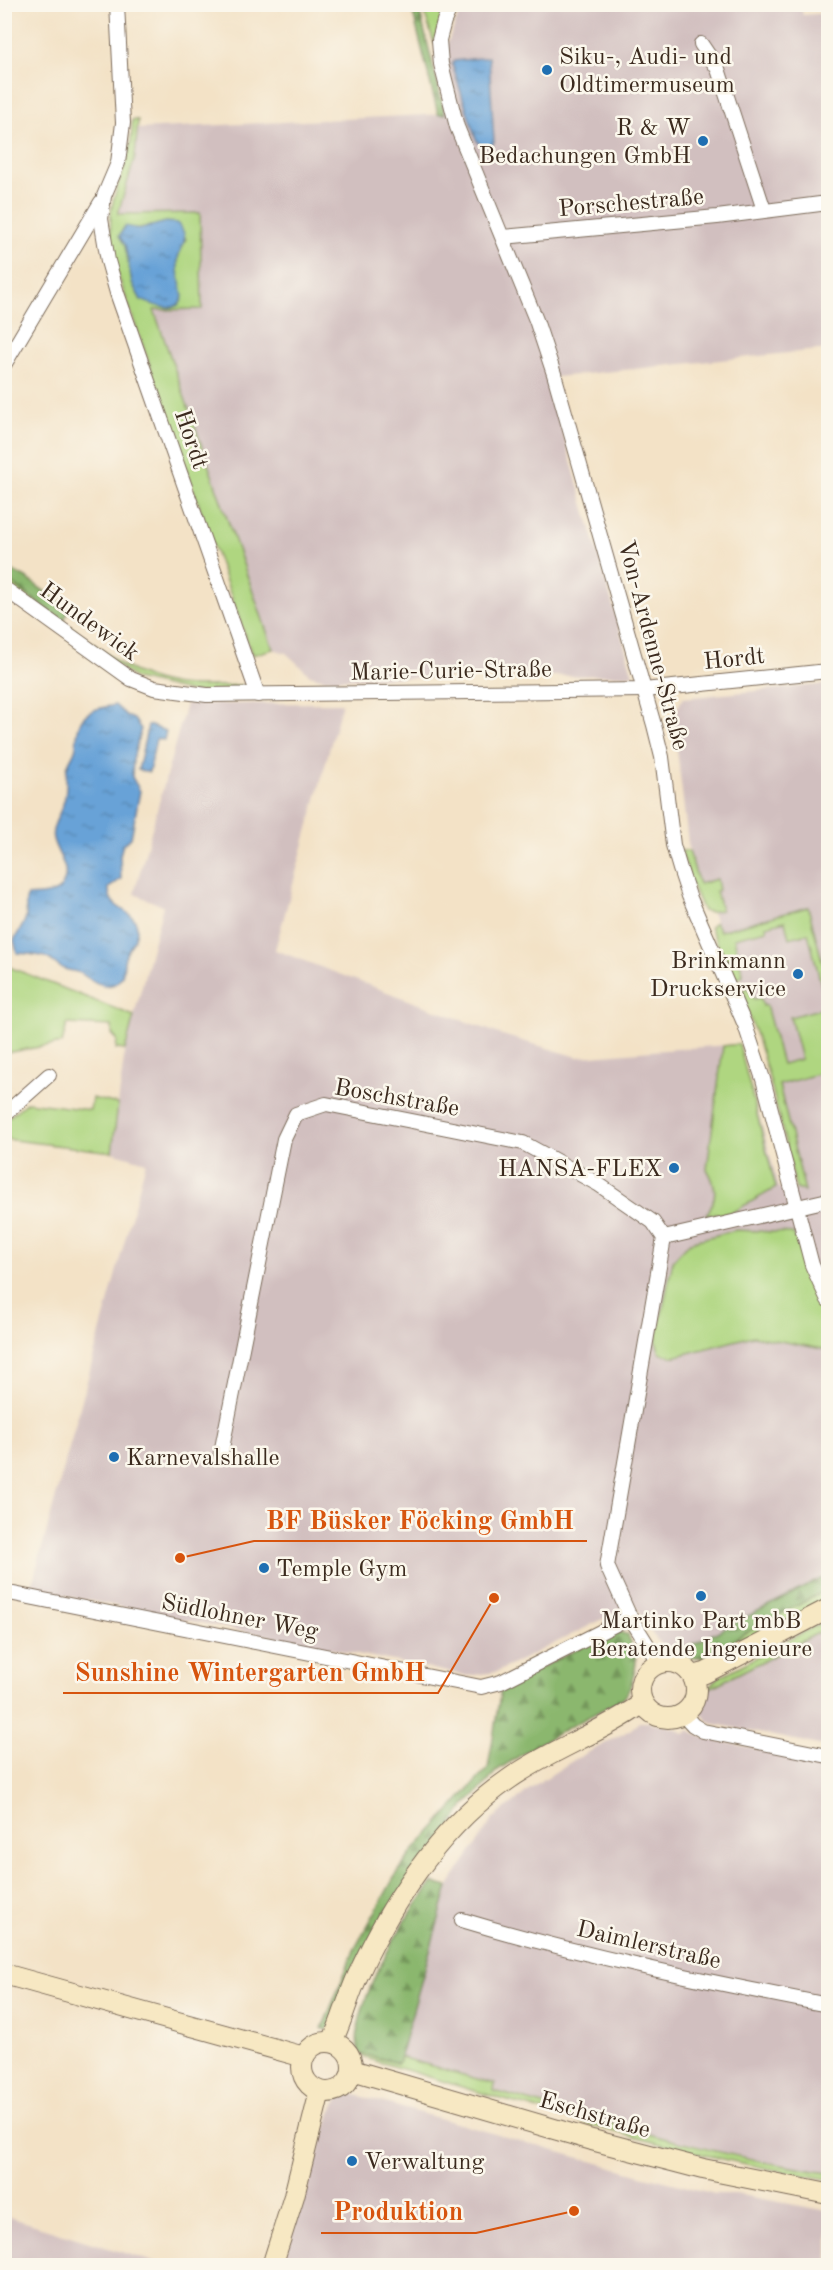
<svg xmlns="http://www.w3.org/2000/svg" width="833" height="2270" viewBox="0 0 833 2270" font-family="'Old Standard TT',serif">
  <defs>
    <pattern id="forest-firs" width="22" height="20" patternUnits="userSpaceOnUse" patternTransform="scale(1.5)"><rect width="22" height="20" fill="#8bb76e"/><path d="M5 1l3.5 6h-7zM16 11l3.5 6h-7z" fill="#73955a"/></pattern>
    <pattern id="water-ripples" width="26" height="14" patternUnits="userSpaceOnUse" patternTransform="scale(1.5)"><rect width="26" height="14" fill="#67a2d7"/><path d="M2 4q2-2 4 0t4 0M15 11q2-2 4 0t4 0" fill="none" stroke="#5684ae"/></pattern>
  </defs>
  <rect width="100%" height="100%" fill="#fbf7ec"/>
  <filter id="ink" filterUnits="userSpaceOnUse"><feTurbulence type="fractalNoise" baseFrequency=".0167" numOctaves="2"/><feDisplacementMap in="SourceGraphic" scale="12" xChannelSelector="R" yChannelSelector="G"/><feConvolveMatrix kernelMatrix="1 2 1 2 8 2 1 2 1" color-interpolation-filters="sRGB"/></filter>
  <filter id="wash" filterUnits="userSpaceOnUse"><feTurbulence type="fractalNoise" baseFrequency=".008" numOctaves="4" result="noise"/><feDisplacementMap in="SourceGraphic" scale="24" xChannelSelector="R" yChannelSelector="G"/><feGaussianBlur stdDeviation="1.35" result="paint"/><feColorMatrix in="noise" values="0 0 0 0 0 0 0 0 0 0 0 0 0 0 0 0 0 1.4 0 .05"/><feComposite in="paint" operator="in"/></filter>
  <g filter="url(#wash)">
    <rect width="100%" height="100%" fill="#f3e2c6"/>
    <g fill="#d1bfbf">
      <path d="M800,4l3,11 25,-2v336l-281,29 86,297 -309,4 -14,-4 -24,-22 -13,-4 -119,-339 46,-97 -82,1 17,-57 3,-28 307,-15 1,-31 -4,-27 21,-51z"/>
      <path d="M828,684v891l-152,78 -6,-2 -9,-6 -16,-21 -10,-21 -138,69 -29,4 -437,-87 115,-427 -34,-10 13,-102 38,-144 -29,-12 52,-190 156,-1 -67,247 227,85 76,22 161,-13 40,144 25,3 -54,-191 -55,-126 -6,-23 -16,-135 10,-18z"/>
      <path d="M828,1628v119l-113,-23 -8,-4 -7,-9 3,-15 6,-7z"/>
      <path d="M639,1722h9l27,6 9,6 5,-4 15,8 124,25v410l-89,-17 -94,-23 -247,-70 50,-176 45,-68 42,-34 39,-25 56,-30z"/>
      <path d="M349,2093l292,82 74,19h20l93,17v54l-546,1 48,-151 9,-17z"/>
      <path d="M9,2217l112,35 42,13h-158v-33z"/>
    </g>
    <g fill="#afd680" stroke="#75804f" stroke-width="1.5" fill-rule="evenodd">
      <path d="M422,5h24l-12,38z"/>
      <path d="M132,120h6l-3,37 -17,57 82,-1 2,96 -48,1 119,339 -21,6 -140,-397c-1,-17 -3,-35 0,-52 7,-31 22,-53 20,-86zM149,226l37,13 -8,18v9l-37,34 -9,-17 -7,-38 -4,-7 13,-9z"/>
      <path d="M4,578l118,87c46,27 76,21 126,20l-3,5 -53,2 -56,-13 -131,-94z"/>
      <path d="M681,851h8l10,33 18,-5 2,11 -3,1 5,19 -10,2 -8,-1 -10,-23z"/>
      <path d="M808,907l20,76v88l-49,14 26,106 -9,-2c-16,-67 -29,-135 -57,-197l8,-5 7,12 7,-1 2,8 3,-1 16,59 19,-5 -11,-42 37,-10 -19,-74 -19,5 -4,-17 -19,5 1,4 -33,8 9,37 -2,2 -8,2 -23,-52 5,-5 5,9z"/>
      <path d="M4,965l130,51 -9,34 -9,-1 1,-9 -5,-6v-8l-45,-2 -5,19 -57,10z"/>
      <path d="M739,1044l37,144 -45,25 -25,2c12,-17 11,-29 1,-46l16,-123z"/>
      <path d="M92,1098l26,6 -6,48 -107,-13 -1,-18 23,-19 63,8z"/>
      <path d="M736,1230l57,3 35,78v39l-75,-14 -80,21 -13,-4 -4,-11 17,-82 17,-18z"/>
      <path d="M828,1589v11l-100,53 -26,10 -1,-6z"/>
      <path d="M828,1619v9l-120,61 7,-9 10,-6z"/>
      <path d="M359,2053l39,10 2,-6 95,27 -1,7c111,31 221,65 334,82v6c-157,-24 -310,-76 -462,-121z"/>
    </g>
    <g fill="url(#forest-firs)" stroke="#637046" stroke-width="1.5">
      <path d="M411,5h7l27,109h-7z"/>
      <path d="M4,567l22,11 43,31 -5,12 -59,-43z"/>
      <path d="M828,1575v14l-127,68 -10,1 -15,-5z"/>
      <path d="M615,1630l13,5c8,20 11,24 4,46 -2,7 -3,11 -8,17l-86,46 -42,27 -8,11 -24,24 -136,224 -6,-1 32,-79 40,-72 18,-26 76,-84 13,-80z"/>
      <path d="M433,1883l15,4 -50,176 -39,-10c-12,-43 46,-138 74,-170z"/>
    </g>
    <g fill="url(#water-ripples)" stroke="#51667a" stroke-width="1.5">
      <path d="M489,57l5,85 -3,4c-10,1 -13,-1 -16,-10l-23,-72 2,-3z"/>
      <path d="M166,222l11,1c15,16 4,19 1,35 -2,12 3,27 5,39 -5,19 -30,8 -42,3l-9,-17 -7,-38 -6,-9 6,-10 15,3z"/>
      <path d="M115,705l12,11 7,3 7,10 -8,30 -1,18 8,14 -9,47 -8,6 -3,11 1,24 -12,9c-1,24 26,20 28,39 1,12 -9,20 -12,30 -3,10 1,19 -9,26 -11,7 -25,-3 -34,-9 -5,-3 -12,-3 -18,-5 -6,-2 -10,-7 -15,-10 -9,-5 -23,-5 -32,-6l-3,-13c4,-7 10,-15 12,-23 1,-8 -2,-13 1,-21 9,-1 28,0 34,-9 12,-18 -4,-31 -8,-48 -3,-10 7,-25 10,-35 5,-12 2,-24 4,-36 2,-8 8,-14 9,-22 1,-9 1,-19 6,-27 7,-10 22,-12 33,-14z"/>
      <path d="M148,725l18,6 -2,9 -8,-1 -7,33 -11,-2z"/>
    </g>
  </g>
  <g filter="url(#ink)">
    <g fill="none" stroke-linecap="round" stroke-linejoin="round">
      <defs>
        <g id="street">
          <path d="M117,4l6,119 -5,40 -14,33 -3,23 7,42 9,32 141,402"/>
          <path d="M452,4l-8,17 -5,19 2,24 16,63 79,193 18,54 100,351 8,32 11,88 7,24 9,27 56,129 18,54 49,186 16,35"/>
          <path d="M701,44l17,25 46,141"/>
          <path d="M503,237l214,-20 111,-14"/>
          <path d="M4,365l97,-163"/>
          <path d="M4,588l127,91 23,9 53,7 437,-5 184,-19"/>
          <path d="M4,1115l45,-40"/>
          <path d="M664,1238l164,-38"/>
          <path d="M221,1453l63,-314 12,-25 30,-10 197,39 75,41 55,38 11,16 -57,328 23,51 25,40v7"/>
          <path d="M4,1592l477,95 20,-5 129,-65"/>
          <path d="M683,1714l10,11 10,6 125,25"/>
          <path d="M462,1920c120,36 243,61 366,85"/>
        </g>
        <g id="secondary">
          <circle cx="668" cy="1690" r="28"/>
          <path d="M693,1676l12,-3 123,-64"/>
          <path d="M4,1974l300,83"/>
          <path d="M332,2042c10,-21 16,-45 26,-67 34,-74 83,-149 151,-196 41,-29 94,-47 134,-76"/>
          <circle cx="327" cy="2067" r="25"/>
          <path d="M352,2070l240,70 111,29 125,25"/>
          <path d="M272,2266l22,-70 26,-105"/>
        </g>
      </defs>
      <use href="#street" stroke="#7b6a59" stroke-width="16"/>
      <use href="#secondary" stroke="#7b6a59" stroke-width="22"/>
      <use href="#street" stroke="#fff" stroke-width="14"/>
      <use href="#secondary" stroke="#f7e8c3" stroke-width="20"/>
    </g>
  </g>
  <g fill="#1f6fb2" stroke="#fbf7ec" stroke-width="2">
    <circle cx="547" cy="70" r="6"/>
    <circle cx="703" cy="141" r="6"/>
    <circle cx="798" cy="974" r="6"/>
    <circle cx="674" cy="1168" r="6"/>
    <circle cx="114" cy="1457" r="6"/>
    <circle cx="264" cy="1568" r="6"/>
    <circle cx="701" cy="1596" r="6"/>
    <circle cx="352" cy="2161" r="6"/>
  </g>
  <g text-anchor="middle" stroke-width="5" stroke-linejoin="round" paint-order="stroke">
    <g font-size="24" fill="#3b2a1e" stroke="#fbf7ec" text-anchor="start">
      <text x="559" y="64">Siku-, Audi- und<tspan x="559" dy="28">Oldtimermuseum</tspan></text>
      <text x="691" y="135" text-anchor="end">R &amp; W<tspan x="691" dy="28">Bedachungen GmbH</tspan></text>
      <text x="786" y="968" text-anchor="end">Brinkmann<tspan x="786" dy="28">Druckservice</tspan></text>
      <text x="662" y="1176" text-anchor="end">HANSA-FLEX</text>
      <text x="126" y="1465">Karnevalshalle</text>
      <text x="276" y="1576">Temple Gym</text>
      <text x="701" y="1628" text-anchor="middle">Martinko Part mbB<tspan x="701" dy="28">Beratende Ingenieure</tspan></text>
      <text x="364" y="2169">Verwaltung</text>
    </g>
    <g font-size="24" fill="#3b2a1e" stroke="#fbf7ec">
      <text transform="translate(631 202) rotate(-5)" y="8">Porschestraße</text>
      <text transform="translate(192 439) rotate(71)" y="8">Hordt</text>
      <text transform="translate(90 621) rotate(36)" y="8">Hundewick</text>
      <text transform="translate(654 645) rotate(75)" y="8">Von-Ardenne-Straße</text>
      <text transform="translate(734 658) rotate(-6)" y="8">Hordt</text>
      <text transform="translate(451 670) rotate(-1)" y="8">Marie-Curie-Straße</text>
      <text transform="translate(397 1097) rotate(10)" y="8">Boschstraße</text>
      <text transform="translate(240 1616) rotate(11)" y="8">Südlohner Weg</text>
      <text transform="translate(649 1944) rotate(13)" y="8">Daimlerstraße</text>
      <text transform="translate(595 2114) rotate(16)" y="8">Eschstraße</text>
    </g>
  </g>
  <path fill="none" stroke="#d7540e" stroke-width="2" d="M180 1558L254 1541H587M494 1598L438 1693H63M574 2211L476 2233H321"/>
  <g fill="#d7540e" stroke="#fbf7ec" stroke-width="2">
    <circle cx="180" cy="1558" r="6"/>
    <circle cx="494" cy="1598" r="6"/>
    <circle cx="574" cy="2211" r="6"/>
  </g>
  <g font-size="26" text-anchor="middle" font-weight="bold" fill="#d7540e" stroke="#fbf7ec" stroke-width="5" stroke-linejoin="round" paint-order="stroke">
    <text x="420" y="1529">BF Büsker Föcking GmbH</text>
    <text x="250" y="1681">Sunshine Wintergarten GmbH</text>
    <text x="398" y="2220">Produktion</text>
  </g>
  <rect width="833" height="2270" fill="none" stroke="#fbf7ec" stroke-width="24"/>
</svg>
